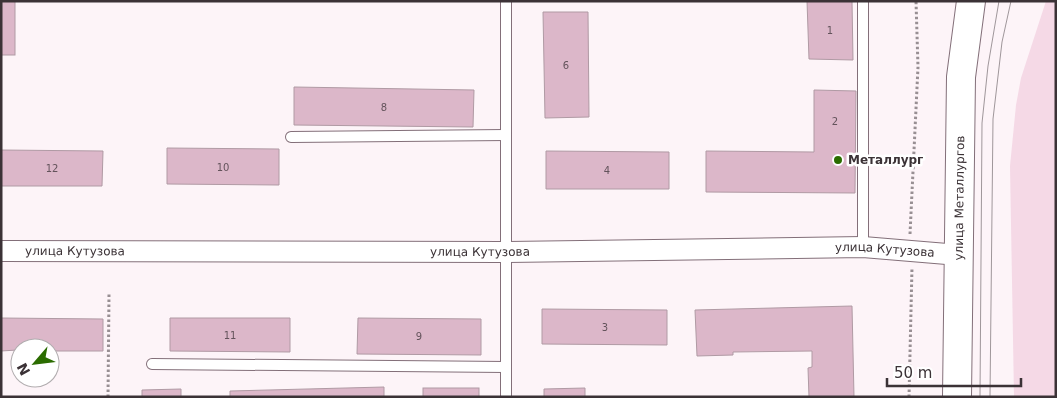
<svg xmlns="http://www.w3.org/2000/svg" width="1057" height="398" viewBox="0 0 1057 398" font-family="'DejaVu Sans',sans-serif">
  <rect width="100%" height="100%" fill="#fdf4f8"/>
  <path fill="#f5d9e6" d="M1046,1h10v396h-42l-4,-231 6,-61 5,-27z"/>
  <g fill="#dcb7c9" stroke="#b09aa4">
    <rect x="1" y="1" width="14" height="54"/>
    <path d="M807,1h45l1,59 -44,-1z"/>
    <path d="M543,12h45l1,105 -44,1z"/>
    <path d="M294,87l180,3 -1,37 -179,-2z"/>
    <path d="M814,90l42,1 -1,102 -149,-1v-41l108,1z"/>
    <path d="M167,148l112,1v36l-112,-1z"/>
    <path d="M1,150l102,1 -1,35h-101z"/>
    <path d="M546,151l123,1v37h-123z"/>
    <path d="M852,306l2,91h-45l-1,-29 4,-1v-16l-79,1v3l-36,1 -2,-46z"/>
    <path d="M542,309l125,1v35l-125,-1z"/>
    <path d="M1,318l102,1v32h-53v-3l-49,3z"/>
    <path d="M170,318h120v34l-120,-1z"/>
    <path d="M358,318l123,1v36l-124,-1z"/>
    <path d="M384,387v10h-154v-6z"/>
    <rect x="423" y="388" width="56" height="9"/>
    <path d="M585,388v9h-41v-8z"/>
    <path d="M181,389v8h-39v-7z"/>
  </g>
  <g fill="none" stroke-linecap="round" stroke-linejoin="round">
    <defs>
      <g id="service">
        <path d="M506,1v396"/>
        <path d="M291,137l215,-2"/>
        <path d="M863,247v-246"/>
        <path d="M152,364l354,3"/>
      </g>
      <g id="minor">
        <path id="s1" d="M1,251l505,1 357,-5 96,8"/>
      </g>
      <g id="secondary">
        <path id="s2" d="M957,397l4,-320 10,-76"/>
      </g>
    </defs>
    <use href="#service" stroke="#836f79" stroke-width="12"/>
    <use href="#minor" stroke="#836f79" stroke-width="22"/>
    <use href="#secondary" stroke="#836f79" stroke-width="30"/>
    <g stroke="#988f93" stroke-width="3" stroke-dasharray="2.5 2.5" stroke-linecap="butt">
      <path d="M910,234l8,-167 -2,-66"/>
      <path d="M108,397l1,-104"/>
      <path d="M909,397l3,-130"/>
    </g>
    <use href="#service" stroke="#fff" stroke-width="10"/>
    <use href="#minor" stroke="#fff" stroke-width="20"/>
    <use href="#secondary" stroke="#fff" stroke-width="28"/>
    <g stroke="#9f969a" stroke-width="1">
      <path d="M980,397l2,-274 6,-57 11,-65"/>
      <path d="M990,397l3,-278 9,-77 9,-41"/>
    </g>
  </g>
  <circle fill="#2b6c00" stroke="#fff" stroke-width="2" cx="838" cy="160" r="5"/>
  <g text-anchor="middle" stroke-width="5" stroke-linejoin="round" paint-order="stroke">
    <g font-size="10" fill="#63535b">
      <text x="830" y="34">1</text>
      <text x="566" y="69">6</text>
      <text x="384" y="111">8</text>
      <text x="835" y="125">2</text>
      <text x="223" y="171">10</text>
      <text x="52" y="172">12</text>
      <text x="607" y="174">4</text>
      <text x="605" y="331">3</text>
      <text x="230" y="339">11</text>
      <text x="419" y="340">9</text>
    </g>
    <g font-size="12" font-weight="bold" fill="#3b3236" stroke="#fff" text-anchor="start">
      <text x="848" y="164">Металлург</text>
    </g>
    <g font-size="12" fill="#3b3236" stroke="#fff">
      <text dy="4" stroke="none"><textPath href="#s2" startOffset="199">улица Металлургов</textPath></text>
      <text dy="4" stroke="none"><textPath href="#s1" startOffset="74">улица Кутузова</textPath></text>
      <text dy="4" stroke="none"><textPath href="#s1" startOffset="884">улица Кутузова</textPath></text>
      <text dy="4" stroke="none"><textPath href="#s1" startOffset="479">улица Кутузова</textPath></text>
    </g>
  </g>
  <rect width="1057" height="398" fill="none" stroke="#3b3236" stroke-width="5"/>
  <g transform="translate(35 363) rotate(242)"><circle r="24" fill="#ffffff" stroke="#b1adaf"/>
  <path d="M0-4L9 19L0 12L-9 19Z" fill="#2b6c00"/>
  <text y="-8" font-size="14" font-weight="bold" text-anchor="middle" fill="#3b3236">N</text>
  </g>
  <path d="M887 378v8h134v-8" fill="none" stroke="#3b3236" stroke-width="2.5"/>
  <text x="894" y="378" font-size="15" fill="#3b3236" stroke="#ffffff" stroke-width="4" paint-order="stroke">50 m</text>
</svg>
